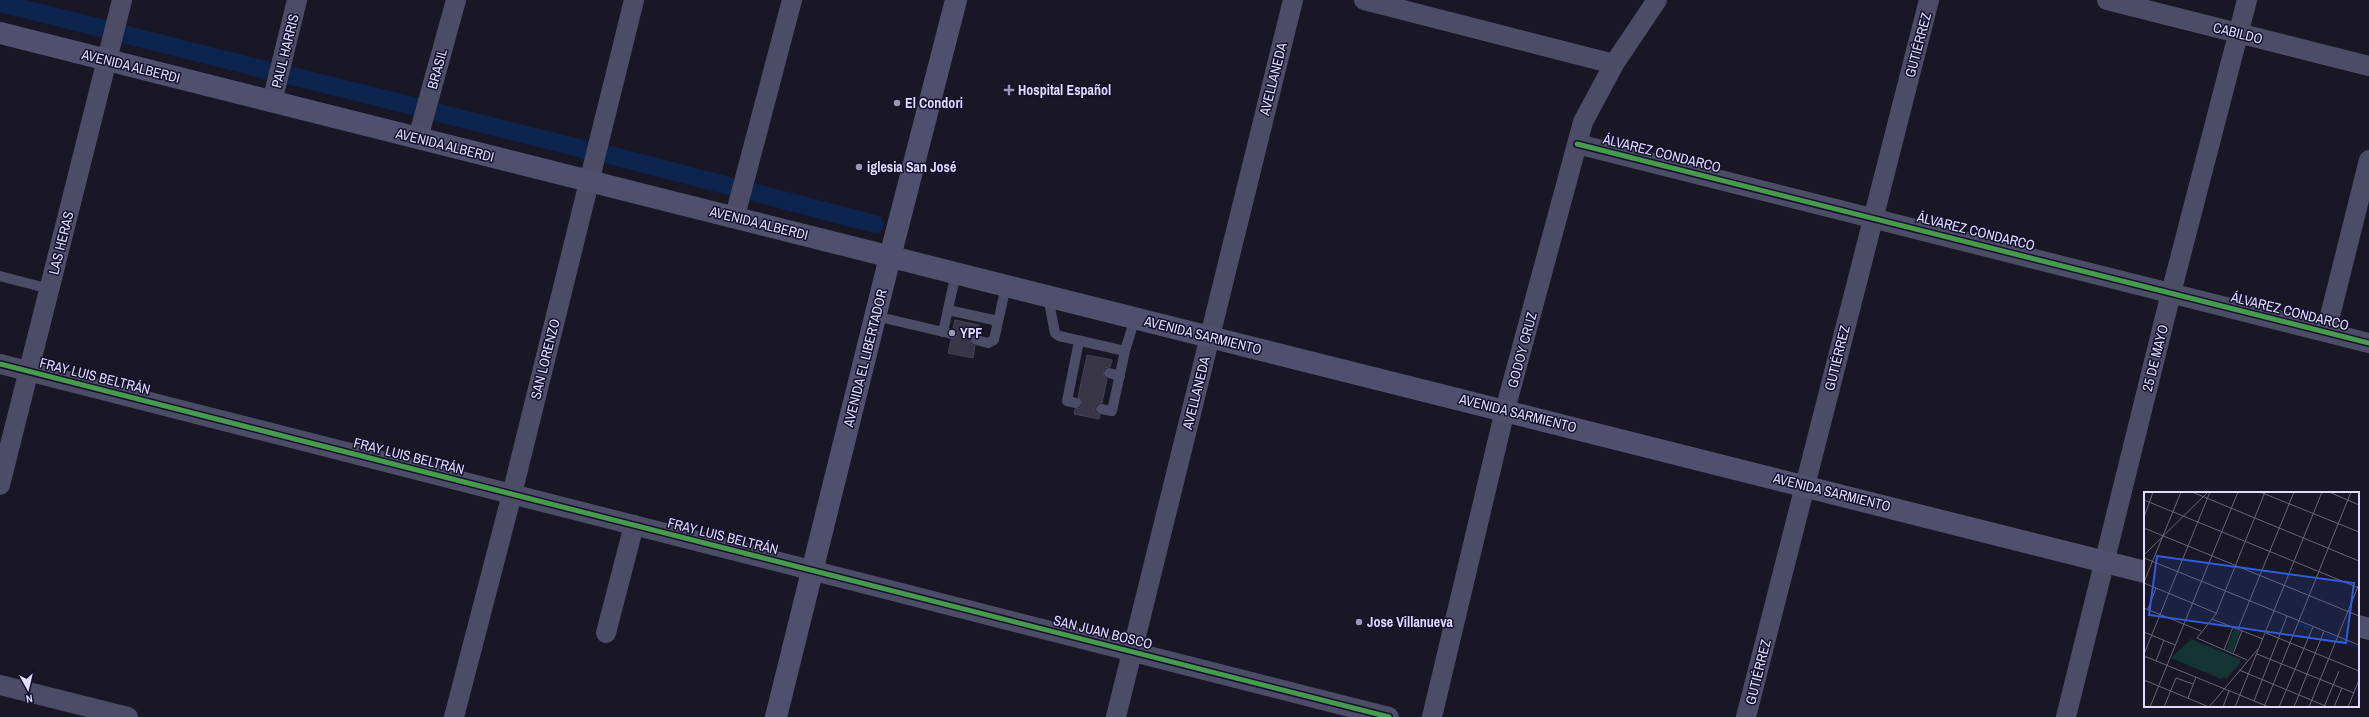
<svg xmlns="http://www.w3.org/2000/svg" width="2369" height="717" viewBox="0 0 2369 717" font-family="'Archivo Narrow',sans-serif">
  <rect width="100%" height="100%" fill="#191626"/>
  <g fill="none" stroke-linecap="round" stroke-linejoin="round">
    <g stroke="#0c244d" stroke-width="18">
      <path d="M0,3l105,26"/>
      <path d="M123,34l147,37"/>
      <path d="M288,75l129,32"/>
      <path d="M435,112l152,38"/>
      <path d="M606,154l123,32"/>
      <path d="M756,193l119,31"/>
    </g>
  </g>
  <g fill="#383547" stroke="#464159">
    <path d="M955,320l24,5 -1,9 -6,1 -2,4 1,5 4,2 -2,12 -25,-5 3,-13 5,-1 2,-4 -1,-5 -4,-2z"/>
    <path d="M1087,355l25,5 -2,7 -5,1 -2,4 1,5 3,2 -5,24h-4l-3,4v5l5,3 -1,4 -25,-5 1,-5 5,-1 2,-4 -4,-7z"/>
  </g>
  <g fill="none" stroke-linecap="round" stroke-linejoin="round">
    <g stroke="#4d4c67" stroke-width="10">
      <path d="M0,276l50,13"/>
      <path d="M1048,297l7,36 4,3 66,15"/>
      <path d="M948,310l50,11"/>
      <path d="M875,316l77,18"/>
      <path d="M943,332l13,-59"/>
      <path d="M976,340l12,3 6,-3 12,-54"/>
      <path d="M1109,373l11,3"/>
      <path d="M1076,403l-9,-2 12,-60"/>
      <path d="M1101,409l11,2 13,-60 10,-33"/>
    </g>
    <g stroke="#4d4c67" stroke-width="20">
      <path d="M1364,0l250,64"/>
      <path d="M2107,0l262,66"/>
      <path d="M272,102l25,-102"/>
      <path d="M418,138l38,-138"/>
      <path d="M1577,144l792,199"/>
      <path d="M735,216l57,-216"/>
      <path d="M2326,332l43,-172"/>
      <path d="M0,364l1389,353"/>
      <path d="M0,485l122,-485"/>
      <path d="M606,633l28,-108"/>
      <path d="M0,685l128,32"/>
      <path d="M454,717l58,-223 122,-494"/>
      <path d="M1116,717l177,-717"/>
      <path d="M1432,717l73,-307 78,-288 31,-58 43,-64"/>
      <path d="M1746,717l183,-717"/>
      <path d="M2066,717l105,-424 76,-293"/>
    </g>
    <g stroke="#504f6d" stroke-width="22">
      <path d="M0,33l2145,539"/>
      <path d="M2358,626l11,3"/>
      <path d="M776,717l114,-460 66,-257"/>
    </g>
    <defs>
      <g id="cycleway">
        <path d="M1577,144l792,199"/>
        <path d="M0,364l1389,353"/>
      </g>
    </defs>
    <use href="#cycleway" stroke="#15102c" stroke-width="8"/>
    <use href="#cycleway" stroke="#469c4c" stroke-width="5"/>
  </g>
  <g fill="#9a97b3" stroke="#15102c" stroke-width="1.5">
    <path d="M1007 84h4v4h4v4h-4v4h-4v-4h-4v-4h4z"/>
    <circle cx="897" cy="103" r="4"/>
    <circle cx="859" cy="167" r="4"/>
    <circle cx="952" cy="333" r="4"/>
    <circle cx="1359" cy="622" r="4"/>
  </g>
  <g text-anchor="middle" stroke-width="3" stroke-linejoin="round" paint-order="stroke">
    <g font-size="14" fill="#dfdcff" stroke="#15102c">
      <text transform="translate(2238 33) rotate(14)" y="5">CABILDO</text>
      <text transform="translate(1918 45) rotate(-75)" y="5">GUTIÉRREZ</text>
      <text transform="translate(285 51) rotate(-76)" y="5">PAUL HARRIS</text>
      <text transform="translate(131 66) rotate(14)" y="5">AVENIDA ALBERDI</text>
      <text transform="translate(437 69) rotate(-75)" y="5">BRASIL</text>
      <text transform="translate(1273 79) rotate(-76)" y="5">AVELLANEDA</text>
      <text transform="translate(445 145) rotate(14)" y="5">AVENIDA ALBERDI</text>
      <text transform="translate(1662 153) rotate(14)" y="5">ÁLVAREZ CONDARCO</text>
      <text transform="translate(759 223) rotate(14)" y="5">AVENIDA ALBERDI</text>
      <text transform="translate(1976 231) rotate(14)" y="5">ÁLVAREZ CONDARCO</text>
      <text transform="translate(61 243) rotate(-76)" y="5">LAS HERAS</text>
      <text transform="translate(2290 311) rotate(14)" y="5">ÁLVAREZ CONDARCO</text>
      <text transform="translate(1203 335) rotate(14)" y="5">AVENIDA SARMIENTO</text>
      <text transform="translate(1522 350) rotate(-75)" y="5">GODOY CRUZ</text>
      <text transform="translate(865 358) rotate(-76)" y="5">AVENIDA EL LIBERTADOR</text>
      <text transform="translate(1837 358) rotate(-76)" y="5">GUTIÉRREZ</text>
      <text transform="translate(2155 358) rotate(-76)" y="5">25 DE MAYO</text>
      <text transform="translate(545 359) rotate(-76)" y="5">SAN LORENZO</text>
      <text transform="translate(95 376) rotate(14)" y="5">FRAY LUIS BELTRÁN</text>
      <text transform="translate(1196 393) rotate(-76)" y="5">AVELLANEDA</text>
      <text transform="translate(1518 413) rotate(14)" y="5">AVENIDA SARMIENTO</text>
      <text transform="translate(409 456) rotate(14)" y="5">FRAY LUIS BELTRÁN</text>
      <text transform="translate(1832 492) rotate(14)" y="5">AVENIDA SARMIENTO</text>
      <text transform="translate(723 536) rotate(14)" y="5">FRAY LUIS BELTRÁN</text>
      <text transform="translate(1103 632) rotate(14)" y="5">SAN JUAN BOSCO</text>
      <text transform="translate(1758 672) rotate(-76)" y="5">GUTIÉRREZ</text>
    </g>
    <g font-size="14" font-weight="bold" fill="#dfdcff" stroke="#15102c" text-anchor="start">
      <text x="1018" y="95">Hospital Español</text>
      <text x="905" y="108">El Condori</text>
      <text x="867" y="172">iglesia San José</text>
      <text x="960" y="338">YPF</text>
      <text x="1367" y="627">Jose Villanueva</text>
    </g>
  </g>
  <g transform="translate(2144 492)">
    <rect width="215" height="215" fill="#191626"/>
    <path d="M90,137l7,2 -9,22 -6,-3zM47,147l49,20 1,3 -15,17 -2,-2 -3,2 -50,-21z" fill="#143333"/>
    <path fill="none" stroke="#0c244d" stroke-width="2" d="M155,132l12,5M180,142l12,5M193,147l22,9"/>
    <path fill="none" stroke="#68657d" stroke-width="1" d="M48,0l167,69M116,0l99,40M185,0l30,13M0,8l215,88M0,25l9,-25M0,36l215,88M0,63l64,-63M0,66l215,87M0,90l37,-90M0,91l72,30M0,116l57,23M4,117l8,-21M68,127l51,20M94,137l56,-137M0,140l31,13M122,141l93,38M80,158l9,-23M0,162l66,-162M89,162l9,-23M113,162l97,39M0,164l125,51M103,168l-50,-22 19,-24 49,-122M12,169l8,-21M95,178l89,37M0,188l65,27M44,206l8,-21M110,209l33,-85M6,215l88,-215M20,215l12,-29 17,6M65,215l49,-58M79,215l6,-16M91,215l87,-215M120,215l87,-215M135,215l34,-80M150,215l30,-76M165,215l50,-123M180,215l15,-36M190,215l8,-19M204,215l11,-27"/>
    <path fill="#305cdc" fill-opacity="0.15" stroke="#305cdc" stroke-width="2" d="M13,64l197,27 -8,60 -197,-28z"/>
    <rect width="215" height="215" fill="none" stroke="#dfdcff" stroke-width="2"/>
  </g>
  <g transform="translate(28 689) rotate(172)" stroke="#15102c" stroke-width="3" paint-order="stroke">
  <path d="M0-3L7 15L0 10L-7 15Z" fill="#dfdcff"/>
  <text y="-6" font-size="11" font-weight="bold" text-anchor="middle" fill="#dfdcff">N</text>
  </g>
</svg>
